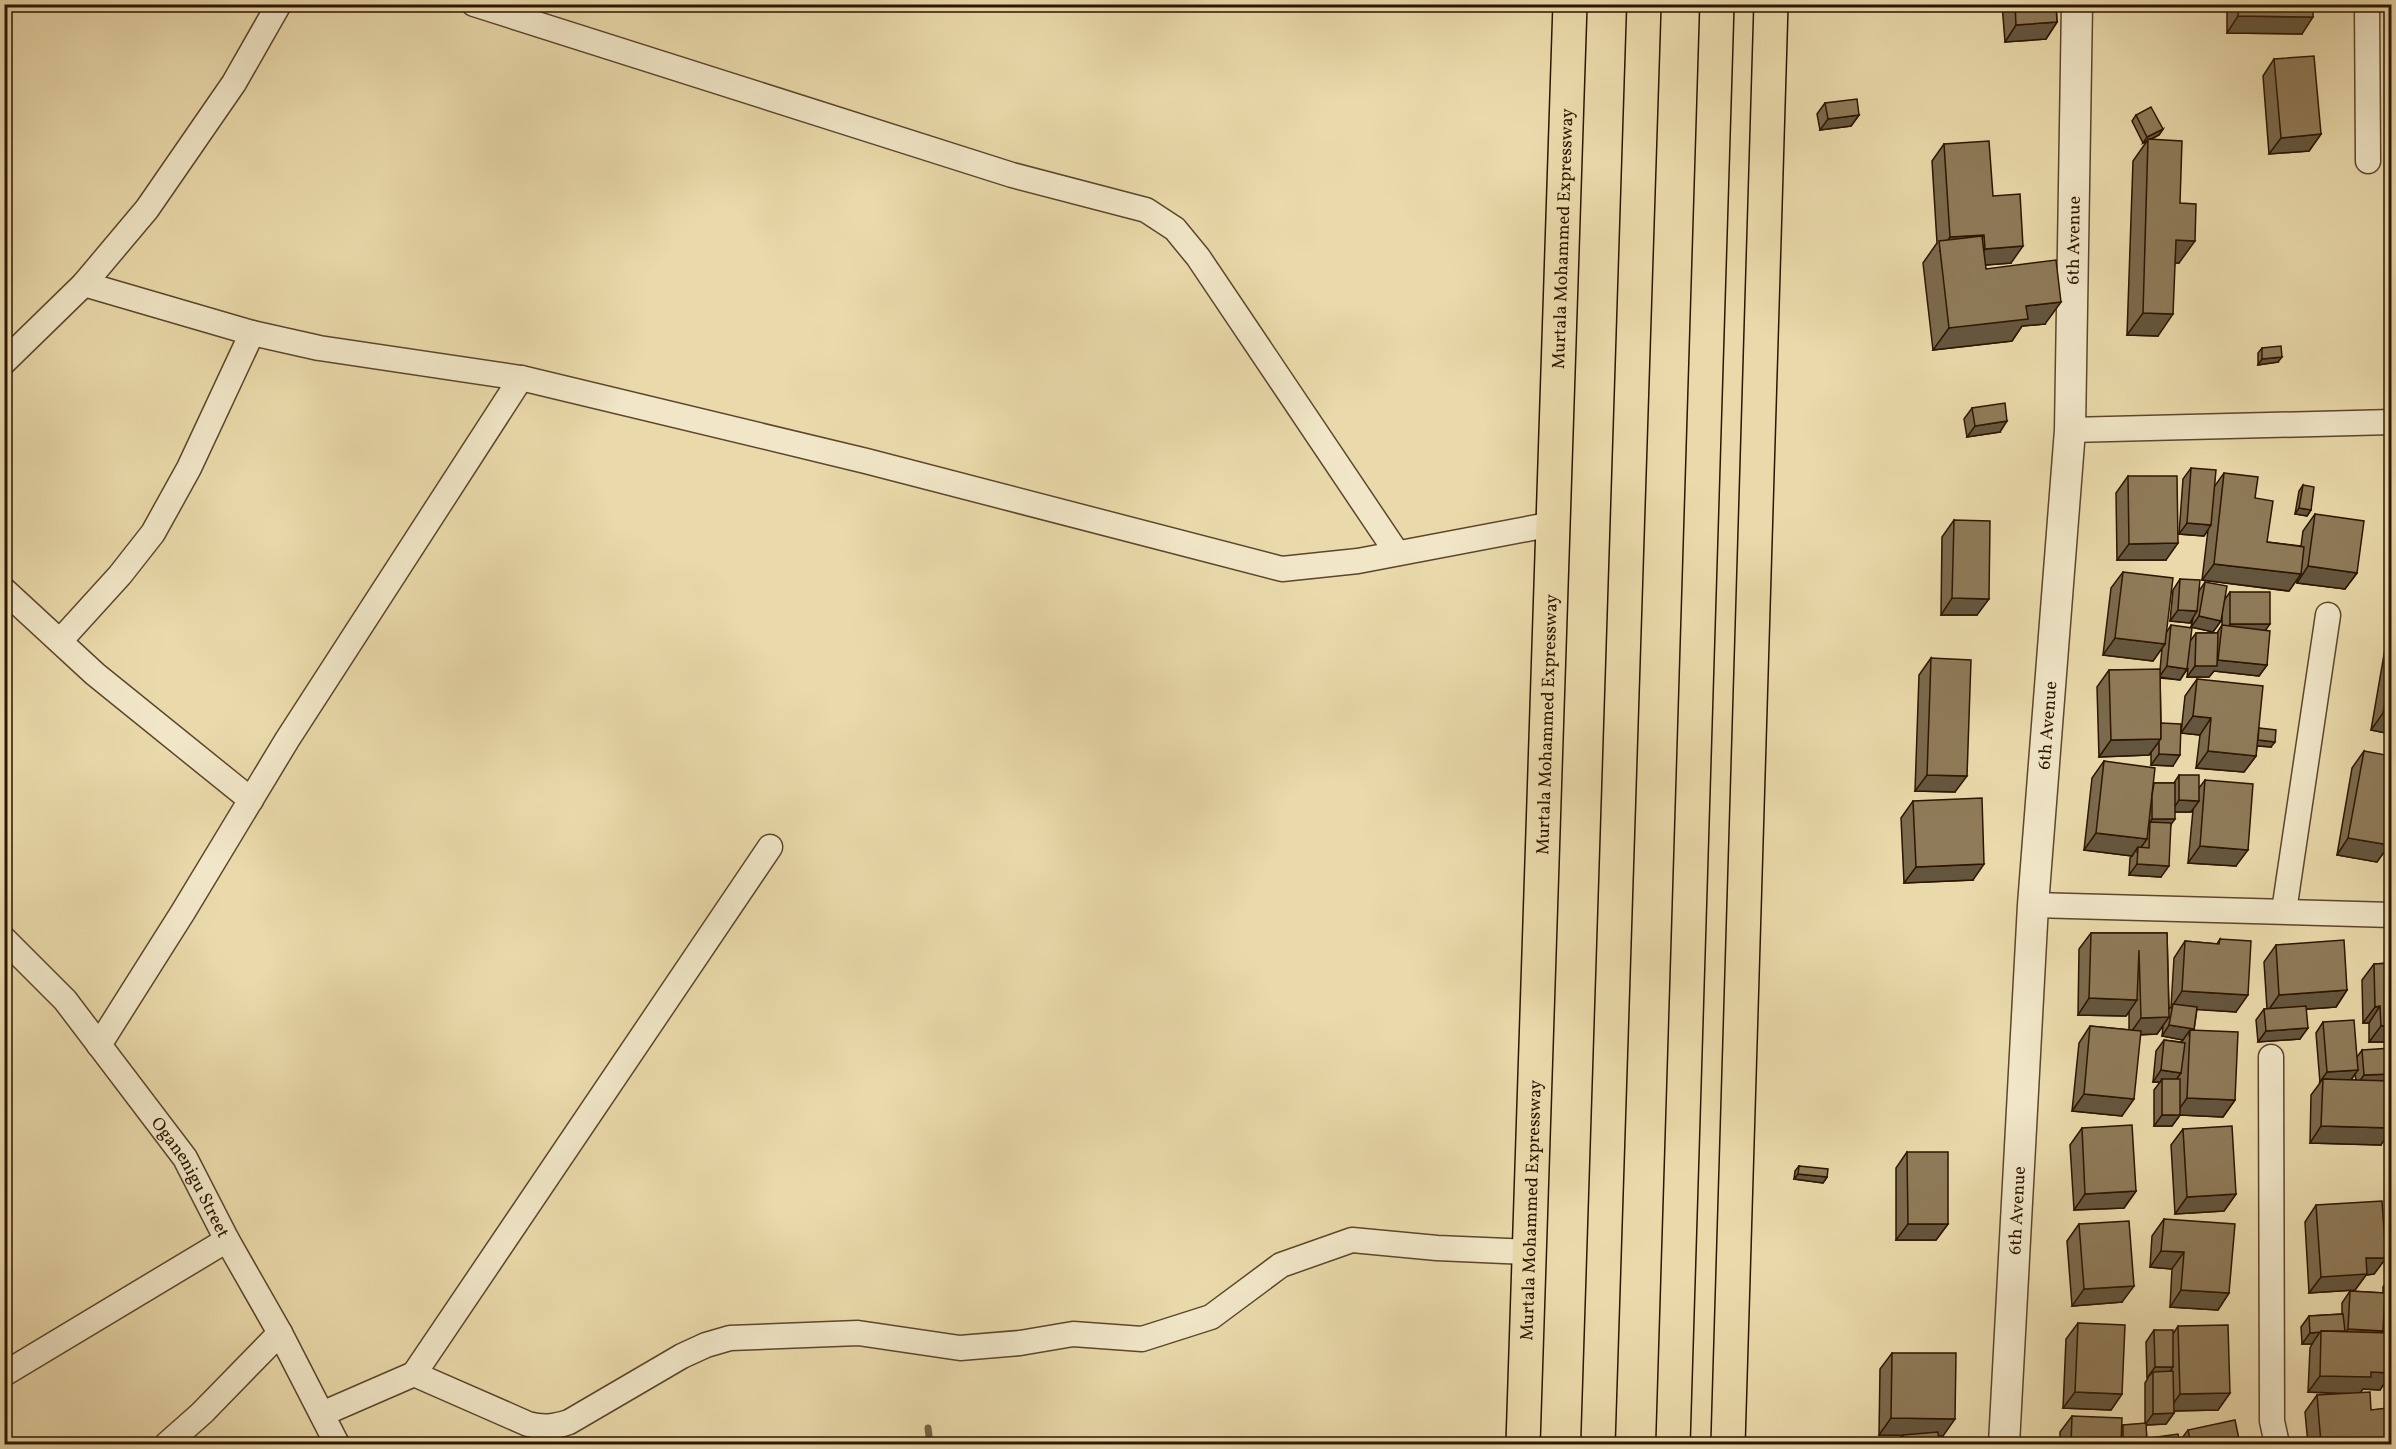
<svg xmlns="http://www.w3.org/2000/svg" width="2396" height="1449" viewBox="0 0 2396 1449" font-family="Vollkorn,serif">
  <rect width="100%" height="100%" fill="#eadaab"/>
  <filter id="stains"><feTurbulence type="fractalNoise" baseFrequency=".00333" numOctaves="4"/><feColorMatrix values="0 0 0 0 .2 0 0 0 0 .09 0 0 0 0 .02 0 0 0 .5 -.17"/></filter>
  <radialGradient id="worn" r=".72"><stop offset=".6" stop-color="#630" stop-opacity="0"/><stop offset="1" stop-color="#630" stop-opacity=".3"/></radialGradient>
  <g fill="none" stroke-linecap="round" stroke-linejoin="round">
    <path stroke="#786344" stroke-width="7" d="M928,1428l2,16"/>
    <defs>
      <g id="minor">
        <path d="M474,4l538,171 134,35 29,19 23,28 199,296"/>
        <path d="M2367,4l1,157"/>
        <path d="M84,284l168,49 67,15 202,30 345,83 416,108 76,-8 195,-37"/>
        <path d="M4,362l80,-78 63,-75 87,-126 45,-79"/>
        <path d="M2070,430l322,-8"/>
        <path d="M4,590l91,84 156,126"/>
        <path d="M60,641l60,-66 33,-42 36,-65 63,-135"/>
        <path d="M2033,905l359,10"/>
        <path d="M2284,911l44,-296"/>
        <path id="s1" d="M4,939l61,61 120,158 42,82 53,93 57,111"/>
        <path d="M99,1045l84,-133 104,-172 234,-362"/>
        <path d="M2271,1057l1,364 5,23"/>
        <path d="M4,1374l223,-134"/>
        <path d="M414,1374l114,50c15,4 26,3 41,-2l113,-66 24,-11 24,-7 128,-5 102,15 60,-5 53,-9 69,5 69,-22 70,-52 71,-25 85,8 92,4"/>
        <path d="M322,1414l92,-40 356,-527"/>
        <path d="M167,1444l35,-31 78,-80"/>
      </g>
      <g id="tertiary">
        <path id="s2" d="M2004,1444l29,-539 37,-475 7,-426"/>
      </g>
      <g id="trunk">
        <path id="s3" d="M1523,1444l47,-1440"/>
        <path d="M1728,1444l43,-1440"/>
      </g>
      <g id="motorway">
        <path d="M1598,1444l46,-1440"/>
        <path d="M1673,1444l44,-1440"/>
      </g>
    </defs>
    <use href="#minor" stroke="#5c462b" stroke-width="27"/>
    <use href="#tertiary" stroke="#5c462b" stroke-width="33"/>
    <use href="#trunk" stroke="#2d1500" stroke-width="36"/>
    <use href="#motorway" stroke="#2d1500" stroke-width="36"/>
    <use href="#minor" stroke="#f1e7c8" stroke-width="24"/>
    <use href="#tertiary" stroke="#f1e7c8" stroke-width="30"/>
    <use href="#trunk" stroke="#eadaab" stroke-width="33"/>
    <use href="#motorway" stroke="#eadaab" stroke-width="33"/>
  </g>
  <g fill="#7b6a4d" stroke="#2d1500" stroke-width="1.5" fill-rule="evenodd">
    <path d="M2002,4h54l1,18 -11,17 -41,3z"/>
    <path d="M2227,4h86l-11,30 -75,-1z"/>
    <path d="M2274,59l47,75 -12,17 -40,3 -6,-78z"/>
    <path d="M1825,103l34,12 -8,11 -31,4 -3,-16z"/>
    <path d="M2136,115l27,14 -4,6 -9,5 30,63 -1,60h-4l-17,73 -31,-1 6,-174 14,-20 -4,2 -11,-22z"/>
    <path d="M1944,144l49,52 18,67 -26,2 1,4 59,55 -23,2 -10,15 -79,9 -10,-87 14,-20 -5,-82z"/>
    <path d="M2262,348l16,14 -20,3v-12z"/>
    <path d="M1972,408l28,24 -33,5 -3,-18z"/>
    <path d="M2191,468l23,19 10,-14 31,25 12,44 34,4 2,-15 12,-17 42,59 -12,16 -48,-6v-4l-8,12 -87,-11 6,-50 -4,6 -25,-2 4,-55z"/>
    <path d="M2128,476l38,84h-49l-1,-67z"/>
    <path d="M2303,485l8,25 -4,6 -12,-2 4,-23z"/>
    <path d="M1954,520l23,95h-36l1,-78z"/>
    <path d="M2123,572l43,61 5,-8 20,15 5,-7h21l5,-8v-10l-1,6 -8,11 -22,-5 2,-9 -3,5 -20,-2 3,-31 7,-11 19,12 6,-9 20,17 5,-7 36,38 1,35 -8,11 -45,-5 -5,6h-22l1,-9 -8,12 -20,-2 1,45 12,43 -22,-1v-12l-2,2 -50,2 -2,-70 12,-17h51l2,-22 -9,13 -50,-6 8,-67z"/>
    <path d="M2391,635v99l-20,-4 15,-87z"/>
    <path d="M1931,658l24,134 -40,-1 4,-116z"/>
    <path d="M2197,679l62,49 12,19 -14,-1 -1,10 -12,16 -48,-4 4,-33 -19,-2 4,-37z"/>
    <path d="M2364,751l25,94 -12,17 -40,-7 15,-87z"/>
    <path d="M2104,761l50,22h20l5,-8 20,13 6,-8 31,86 -48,-3 5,-53 -2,2h-16l-4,12 -10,53 -32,-2 1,-17 2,-2 -48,-6 8,-72z"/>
    <path d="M1913,801l60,79 -69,3 -3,-65z"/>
    <path d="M2091,933h76l2,76 2,-2 3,-49 11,-17 32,3 3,-5 16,73 -39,-3 -3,21 41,70 -12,17 -43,-2 -8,11h-18v-36l6,-8h-7l3,-31 8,-11 17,2 2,-2 -21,-4 1,-10 -6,8 -17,1 -18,81 -50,-5 7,-68 11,-17 39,4v-18l-3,4 -48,-1 1,-66z"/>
    <path d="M2276,945l71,45 -11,17 -30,2 -6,30 -42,3 -2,-22 8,-11h3l-3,-47z"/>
    <path d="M2391,963v79h-22v-19h-6l-1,-43 12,-16z"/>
    <path d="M2323,1022l34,35 5,-7 19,95 -71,-2 1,-48 9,-12 -4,-50zM2355,1074l1,6h-5z"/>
    <path d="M2082,1128l54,63 -12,17 -50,2 -4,-65z"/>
    <path d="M2183,1129l53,65 -12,17 -49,3 -4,-69z"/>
    <path d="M1907,1152l41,72 -12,16h-40v-72z"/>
    <path d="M1799,1166l28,11 -4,6 -29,-4 1,-8z"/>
    <path d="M2316,1205l70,53 -12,16 -8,1 -11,15 -46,3 -4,-71z"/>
    <path d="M2164,1219l65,74 -11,17 -48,-3 2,-38 -22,-2 2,-31z"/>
    <path d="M2079,1224l43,78 -50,4 -5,-65z"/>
    <path d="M2391,1275v169h-83l-3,-32 12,-17 26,-1 -35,-2 2,-44 2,-4h-10l-1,-17 8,-11 33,-2v-11l8,-12 33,2v-6zM2384,1309l2,24h-4l1,-2zM2389,1376l-2,33 -16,1 -11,-18 3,-3 17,1z"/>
    <path d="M2078,1323l44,71 -11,16 -48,-2 3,-69z"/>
    <path d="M2178,1326l52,67 -12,17 -44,1v2l-8,11 -20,1 1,18 3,-5 29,4 9,-12 52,14h-180v-12l12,-16 50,10 1,-1 22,-1v-41l3,-5h-1l-1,-36 8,-12 19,4z"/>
    <path d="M1892,1353l51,83h-5l1,8h-43l6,-9h-23l1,-66z"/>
  </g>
  <g fill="#64563e" stroke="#2d1500" stroke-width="1.5">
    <path d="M2238,16l75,1 -11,17 -75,-1z"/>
    <path d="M2057,22l-11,17 -41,3 11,-17z"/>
    <path d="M1859,115l-8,11 -31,4 8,-11z"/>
    <path d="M2163,129l-4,6 -16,8 4,-6z"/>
    <path d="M2321,134l-12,17 -40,3 12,-16z"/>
    <path d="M1984,235l-11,16h-33l10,-14z"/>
    <path d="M2176,240l19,1 -16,22 -19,-1z"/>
    <path d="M2023,246l-12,17 -37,3 11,-17z"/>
    <path d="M2061,302l-16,22 -23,2 -10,15 -79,9 16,-22 77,-22z"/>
    <path d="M2143,313l30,1 -15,22 -31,-1z"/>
    <path d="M2282,357l-4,5 -20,3 4,-6z"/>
    <path d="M2007,421l-7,11 -33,5 8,-11z"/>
    <path d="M2299,508l12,2 -4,6 -12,-2z"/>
    <path d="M2187,523l24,2 -7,11 -25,-2z"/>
    <path d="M2178,543l-12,17h-49l12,-16z"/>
    <path d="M2214,564l87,10 -12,17 -87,-11z"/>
    <path d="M2308,566l49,7 -12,16 -48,-6z"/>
    <path d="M1952,598l37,1 -12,16h-36z"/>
    <path d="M2178,610l19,1 -7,12 -20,-2z"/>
    <path d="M2199,616l22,5 -8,11 -22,-5z"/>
    <path d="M2230,624h40l-8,11h-40z"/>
    <path d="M2115,638l50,6 -12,17 -50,-6z"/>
    <path d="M2218,660l49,5 -8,11 -45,-5 -5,6h-22l8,-11z"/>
    <path d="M2167,666l20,3 -7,11 -21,-3z"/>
    <path d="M2383,713l8,2v19l-20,-4z"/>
    <path d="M2193,716l18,2 -11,17 -19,-2z"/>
    <path d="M2161,739l-12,16 -50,2 12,-17z"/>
    <path d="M2252,739l23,3 -4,5 -23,-2z"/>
    <path d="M2208,751l48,5 -12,16 -48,-4z"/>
    <path d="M2159,754l21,1 -7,11 -22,-1z"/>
    <path d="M1927,775l40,1 -12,16 -40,-1z"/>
    <path d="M2179,800l20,1 -8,11h-20z"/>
    <path d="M2152,819h23l-8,11 -17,-8 -6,8z"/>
    <path d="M2096,833l51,6 -10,14 1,-6 -6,9 -48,-6z"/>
    <path d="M2348,838l41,7 -12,17 -40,-7z"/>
    <path d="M2200,846l48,4 -12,16 -48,-3z"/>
    <path d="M1984,864l-11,16 -69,3 12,-16z"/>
    <path d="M2137,864l32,2 -8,11 -32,-2z"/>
    <path d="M2347,990l-11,17 -69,5 12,-17z"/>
    <path d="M2182,991l66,4 -12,17 -64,-4 1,-3z"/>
    <path d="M2089,998l48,2 -11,16 -48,-1z"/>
    <path d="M2380,1006l-11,17h-6l12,-16z"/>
    <path d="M2169,1017l-12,17 -28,1 12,-17z"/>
    <path d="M2169,1025l25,4 -5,7 1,-6 -7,10 -21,-4z"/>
    <path d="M2391,1025v17h-22l12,-16z"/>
    <path d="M2308,1028l-8,11 -42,3 8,-11z"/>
    <path d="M2161,1070l20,3 -8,11 -11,-5 -2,3h-7z"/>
    <path d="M2358,1070l-8,11 -27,-2 -4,4 8,-11z"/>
    <path d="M2391,1074v10l-35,2 8,-11z"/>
    <path d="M2084,1094l50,5 -12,17 -50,-5z"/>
    <path d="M2187,1098l48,2 -12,17 -43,-2 -8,11h-18l8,-11h13z"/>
    <path d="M2321,1126l70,2v2l-10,15 -71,-2z"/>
    <path d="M1798,1174l29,3 -4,6 -29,-4z"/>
    <path d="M2136,1191l-12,17 -50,2 11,-16z"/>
    <path d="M2236,1194l-12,17 -49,3 12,-17z"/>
    <path d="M1908,1224h40l-12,16h-40z"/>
    <path d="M2161,1251l23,1 -12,17 -22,-2z"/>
    <path d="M2366,1258h20l-12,16 -8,1 -11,15 -46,3 12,-16z"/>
    <path d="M2134,1286l-12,16 -50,4 12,-17z"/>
    <path d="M2181,1290l48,3 -11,17 -48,-3z"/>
    <path d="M2348,1329l35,2 -8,11 -35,-2z"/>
    <path d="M2320,1332l-8,12h-10l8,-11z"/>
    <path d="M2155,1367h18l-7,11 -13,-6 -6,6z"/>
    <path d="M2371,1372l20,1 -11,17 -17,-1 -4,5 -51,-2 12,-16z"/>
    <path d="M2075,1392l47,2 -11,16 -48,-2z"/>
    <path d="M2230,1393l-12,17 -50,1 12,-17z"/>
    <path d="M2174,1413l-8,11 -21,1 8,-11z"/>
    <path d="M1891,1418l64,1 -12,17 -64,-1z"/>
    <path d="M2389,1438l-5,6h-64l1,-1z"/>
  </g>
  <g fill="#8f7b59" stroke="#2d1500" stroke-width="1.5">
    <path d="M2015,4h41l1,18 -41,3z"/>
    <path d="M2239,4h74v13l-75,-1z"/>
    <path d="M2314,56l7,78 -40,4 -7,-79z"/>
    <path d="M1857,99l2,16 -31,4 -3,-16z"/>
    <path d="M2151,107l12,22 -16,8 -11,-22z"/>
    <path d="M2148,139l34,2 -2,62 16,1 -1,37 -19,-1 -3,74 -30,-1z"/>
    <path d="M1989,141l4,55 27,-2 3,52 -38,3 -1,-14 -34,2 -6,-93z"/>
    <path d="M1982,236l4,33 70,-9 5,42 -35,4 2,13 -79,9 -10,-87z"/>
    <path d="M2281,346l1,11 -20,2v-11z"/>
    <path d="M2005,403l2,18 -32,5 -3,-18z"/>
    <path d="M2191,468l25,2 -5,55 -24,-2z"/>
    <path d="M2224,473l34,4 -3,21 18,3 -6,41 37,5 -3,27 -87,-10z"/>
    <path d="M2128,476h49l1,67 -49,1z"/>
    <path d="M2303,485l11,2 -3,23 -12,-2z"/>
    <path d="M2315,514l49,7 -7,52 -49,-7z"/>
    <path d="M1954,520l36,1 -1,78 -37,-1z"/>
    <path d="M2123,572l50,6 -8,66 -50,-6z"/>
    <path d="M2180,579l20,1 -3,31 -19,-1z"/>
    <path d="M2205,582l22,4 -6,35 -22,-5z"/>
    <rect x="2230" y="592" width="40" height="32"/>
    <path d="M2171,625l21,3 -5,41 -20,-3z"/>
    <path d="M2222,625l48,6 -3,34 -49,-5z"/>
    <path d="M2196,633h22l-1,33h-22z"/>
    <path d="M1931,658l40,2 -4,116 -40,-1z"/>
    <path d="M2391,663v52l-8,-2z"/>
    <path d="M2160,669l1,70 -50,1 -2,-70z"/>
    <path d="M2197,679l66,7 -7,70 -48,-5 3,-33 -18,-2z"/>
    <path d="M2161,723l20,1 -1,31 -21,-1v-13l2,-2z"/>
    <path d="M2259,728l17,2 -1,12 -17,-2z"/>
    <path d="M2364,751l27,5v75l-2,14 -41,-7z"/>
    <path d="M2104,761l51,7 -8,71 -51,-6z"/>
    <path d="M2179,775h20v26l-20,-1z"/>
    <path d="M2205,780l48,4 -5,66 -48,-4z"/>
    <path d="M2154,783h21v36h-23v-23z"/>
    <path d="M1982,798l2,66 -68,3 -3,-66z"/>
    <path d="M2150,822l21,1 -2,43 -32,-2 1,-17 11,1z"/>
    <path d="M2091,933h76l2,84 -28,1 -2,-68 -2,50 -48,-2z"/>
    <path d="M2220,939l31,2 -3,54 -66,-4 3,-50 34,3z"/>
    <path d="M2344,940l3,50 -68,5 -3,-50z"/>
    <path d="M2391,963v62l-10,1 -1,-20 -5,1 -1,-43z"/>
    <path d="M2173,1004l24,3 -3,22 -25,-4z"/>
    <path d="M2306,1006l2,22 -42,3 -2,-22z"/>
    <path d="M2354,1020l4,50 -31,2 -4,-50z"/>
    <path d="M2090,1026l51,5 -7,68 -50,-5z"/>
    <path d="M2190,1030l48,2 -3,68 -48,-2z"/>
    <path d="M2164,1040l21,3 -4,30 -20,-3z"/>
    <path d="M2391,1048v26l-27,1 -2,-25z"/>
    <rect x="2162" y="1079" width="18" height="36"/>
    <path d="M2323,1079l68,2v47l-70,-2z"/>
    <path d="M2132,1125l4,66 -51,3 -3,-66z"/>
    <path d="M2232,1126l4,68 -49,3 -4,-68z"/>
    <path d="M1907,1152h41v72h-40z"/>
    <path d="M1799,1166l29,3 -1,8 -29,-3z"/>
    <path d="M2382,1201l4,57h-20l1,16 -46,3 -5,-72z"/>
    <path d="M2164,1219l71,5 -6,69 -48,-3 3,-38 -23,-1z"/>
    <path d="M2129,1221l5,65 -50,3 -5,-65z"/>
    <path d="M2350,1291l35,2 -2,38 -35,-2z"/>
    <path d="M2343,1314l2,17h-24v1l-11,1 -1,-17z"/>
    <path d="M2078,1323l47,2 -3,69 -47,-2z"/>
    <path d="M2228,1325l2,68 -50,1 -2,-68z"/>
    <path d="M2154,1330h19v37h-18z"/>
    <path d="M2321,1331l70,2v40l-20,-1v5l-51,-1z"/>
    <path d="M1892,1353h64l-1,66 -64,-1z"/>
    <path d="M2173,1371l1,42 -21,1v-42z"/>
    <path d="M2370,1392l1,18 16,-2 2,30 -68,5 -4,-48z"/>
    <path d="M2072,1416l50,2 -1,26h-50z"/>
    <path d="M2235,1420l5,24h-49l-3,-14z"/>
    <path d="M2146,1423l1,21h-24v-19z"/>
    <path d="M1938,1432l1,12h-36v-9z"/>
    <path d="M2178,1434l2,10h-29l-1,-6z"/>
  </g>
  <g text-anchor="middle" stroke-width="4.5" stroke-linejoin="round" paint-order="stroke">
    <g font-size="18" fill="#2d1500" stroke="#f1e7c8">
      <text dy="6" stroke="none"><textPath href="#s3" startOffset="1206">Murtala Mohammed Expressway</textPath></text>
      <text dy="6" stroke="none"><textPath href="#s2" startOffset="1206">6th Avenue</textPath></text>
      <text dy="6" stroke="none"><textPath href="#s3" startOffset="720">Murtala Mohammed Expressway</textPath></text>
      <text dy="6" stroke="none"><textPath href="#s2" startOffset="720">6th Avenue</textPath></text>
      <text dy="6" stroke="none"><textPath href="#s1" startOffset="304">Oganenigu Street</textPath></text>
      <text dy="6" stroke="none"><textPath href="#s3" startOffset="234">Murtala Mohammed Expressway</textPath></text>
      <text dy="6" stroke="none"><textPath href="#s2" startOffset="234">6th Avenue</textPath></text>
    </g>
  </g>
  <rect width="2396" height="1449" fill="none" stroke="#eadaab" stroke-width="24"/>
  <rect x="6" y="6" width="2384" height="1437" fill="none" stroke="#2d1500" stroke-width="3"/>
  <rect x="12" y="12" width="2372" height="1425" fill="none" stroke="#2d1500" stroke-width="1.5"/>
  <rect width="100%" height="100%" filter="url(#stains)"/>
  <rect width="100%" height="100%" fill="url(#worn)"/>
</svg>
